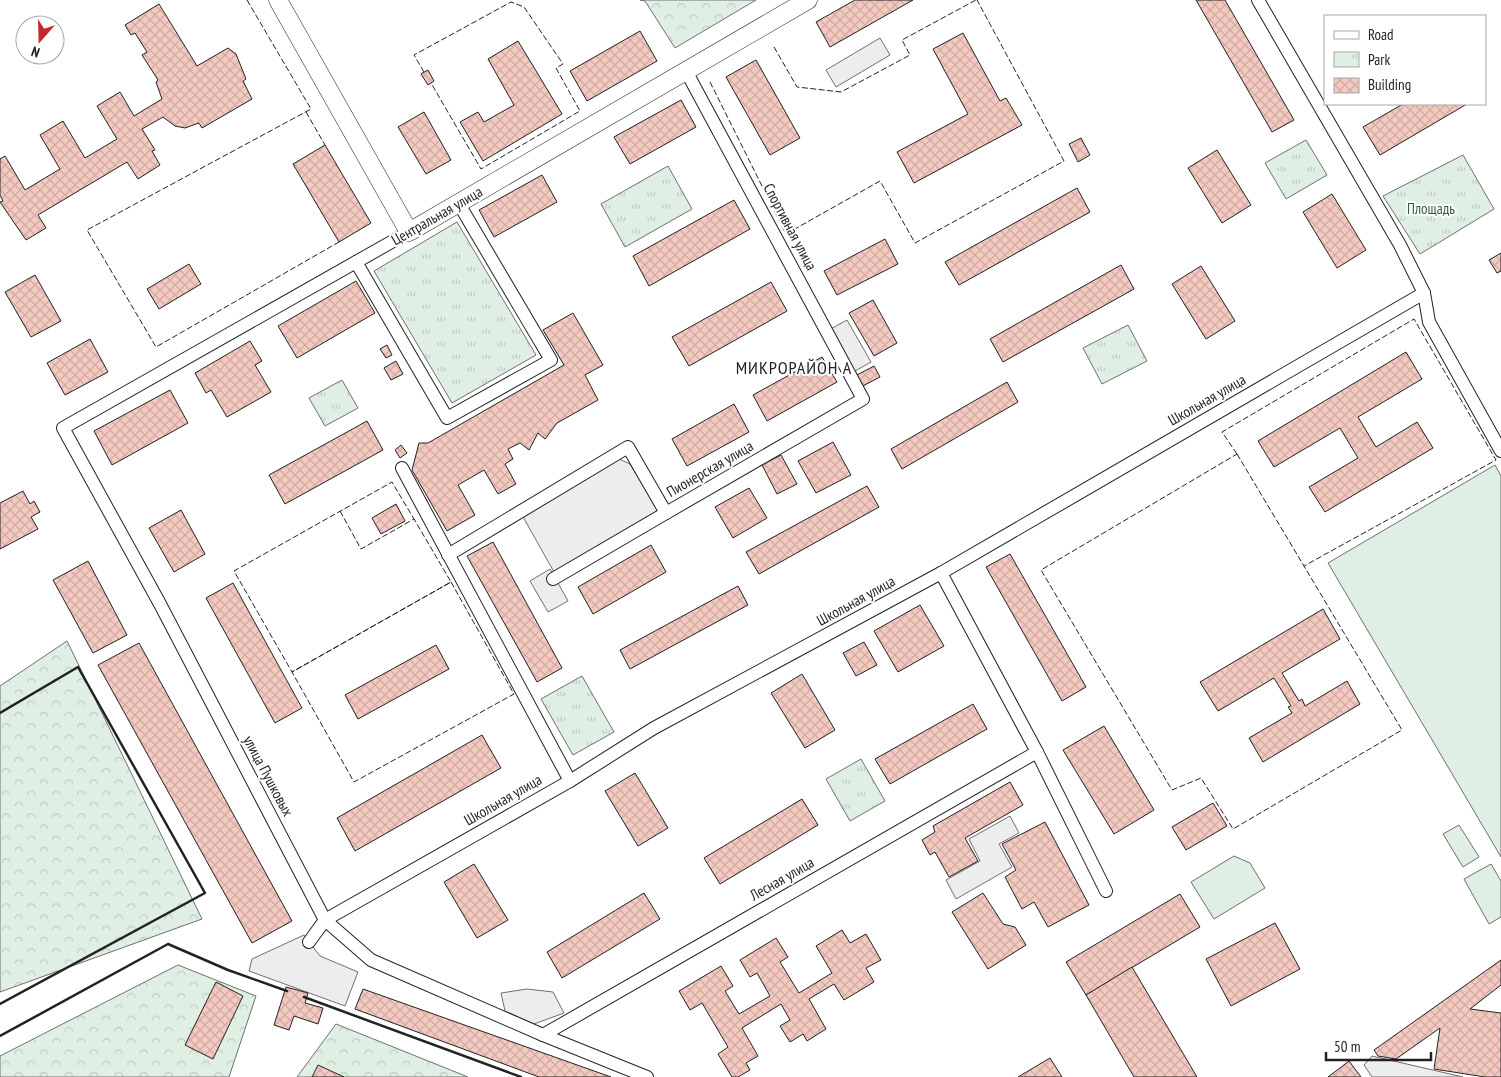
<svg xmlns="http://www.w3.org/2000/svg" width="1501" height="1077" viewBox="0 0 1501 1077" font-family="'PT Sans Narrow',sans-serif">
  <defs>
    <pattern id="forest-crowns" width="20" height="18" patternUnits="userSpaceOnUse" patternTransform="scale(1.25)"><rect width="20" height="18" fill="#e0efe3"/><path d="M2 6a3 3 0 1 1 6 0M12 15a3 3 0 1 1 6 0" fill="none" stroke="#c0cdc2"/></pattern>
    <pattern id="park-tufts" width="24" height="20" patternUnits="userSpaceOnUse" patternTransform="scale(1.25)"><rect width="24" height="20" fill="#e0efe3"/><path d="M3 7l-1-3M5 7V3M7 7l1-3M15 17l-1-3M17 17v-4M19 17l1-3" fill="none" stroke="#c0cdc2"/></pattern>
    <pattern id="building-cross-hatch" width="8" height="8" patternUnits="userSpaceOnUse" patternTransform="scale(1.25)"><rect width="8" height="8" fill="#f3c9c0"/><path d="M0 0l8 8M0 8l8-8" fill="none" stroke="#d0aca5"/></pattern>
  </defs>
  <rect width="100%" height="100%" fill="#fff"/>
  <g fill="#e0efe3" stroke="#6f6f6f">
    <path d="M1495,465l6,11v381l-173,-294z"/>
    <path d="M1459,825l20,32 -16,10 -20,-33z"/>
    <path d="M1234,856l16,7 15,25 -51,31 -23,-37z"/>
    <path d="M1491,864l10,17v36l-12,7 -25,-45z"/>
  </g>
  <g fill="url(#forest-crowns)" stroke="#6f6f6f">
    <path d="M640,0h116l-81,48 -30,-47z"/>
    <path d="M67,641l135,278 -202,73v-306z"/>
    <path d="M178,965l78,31 -27,81h-229v-21z"/>
    <path d="M336,1024l132,53h-171z"/>
  </g>
  <g fill="url(#park-tufts)" stroke="#6f6f6f">
    <path d="M1306,140l21,35 -41,24 -21,-36z"/>
    <path d="M1463,155l31,54 -74,45 -37,-58z"/>
    <path d="M668,166l24,43 -67,38 -24,-43z"/>
    <path d="M457,222l79,133 -84,48 -78,-132z"/>
    <path d="M1128,325l19,36 -45,23 -19,-36z"/>
    <path d="M342,380l16,28 -33,18 -16,-28z"/>
    <path d="M582,676l32,56 -41,23 -32,-56z"/>
    <path d="M861,759l24,42 -35,20 -24,-42z"/>
  </g>
  <g fill="#ededed" stroke="#6f6f6f">
    <path d="M880,38l10,17 -54,32 -10,-17z"/>
    <path d="M847,320l24,42 -21,12 -23,-43z"/>
    <path d="M619,459l11,5 29,48 -105,60 -32,-57z"/>
    <path d="M550,569l18,32 -20,11 -18,-31z"/>
    <path d="M1010,816l9,17 -20,11 13,23 -56,32 -10,-19 34,-19 -11,-22z"/>
    <path d="M304,935l16,21 38,16 -13,34 -96,-35 3,-12z"/>
    <path d="M527,989l26,3 11,21 -30,11 -29,-13 -4,-18z"/>
    <path d="M1372,1056l91,21h-91l-8,-12z"/>
  </g>
  <g fill="url(#building-cross-hatch)" stroke="#222">
    <path d="M855,0h58l-83,47 -14,-25z"/>
    <path d="M1196,0h29l69,120 -22,12z"/>
    <path d="M159,4l38,62 31,-18 8,6 10,25 -3,2 9,18 -50,29 -3,-5 -14,5 -10,-2 -12,-9 -21,12 13,21 -3,1 8,14 -22,14 -11,-17 -89,53 8,13 -20,12 -26,-38 3,-1 -3,-6v-36l5,-3 20,34 35,-21 -20,-34 23,-14 22,37 32,-19 -20,-33 23,-14 14,24 28,-17 -6,-17 2,-2 -16,-25 5,-3 -12,-19 -4,2 -6,-10z"/>
    <path d="M640,31l17,30 -70,40 -17,-30z"/>
    <path d="M963,33l37,68 6,-3 16,27 -108,58 -17,-31 71,-38 -35,-65z"/>
    <path d="M518,41l44,73 -79,47 -23,-39 18,-10 6,10 30,-17 -26,-46z"/>
    <path d="M756,60l44,78 -30,17 -44,-78z"/>
    <path d="M428,70l6,11 -6,4 -7,-11z"/>
    <path d="M681,100l15,27 -66,37 -16,-27z"/>
    <path d="M1403,104h64l-87,51 -17,-28z"/>
    <path d="M424,112l27,48 -25,14 -28,-47z"/>
    <path d="M1081,138l9,17 -12,7 -9,-18z"/>
    <path d="M325,145l46,78 -32,19 -46,-78z"/>
    <path d="M1217,150l34,55 -29,18 -34,-55z"/>
    <path d="M542,175l15,27 -63,35 -15,-27z"/>
    <path d="M1077,188l13,24 -131,73 -14,-23z"/>
    <path d="M1332,194l34,56 -29,18 -34,-56z"/>
    <path d="M734,200l16,29 -101,57 -16,-30z"/>
    <path d="M885,239l13,25 -61,31 -13,-24z"/>
    <path d="M1501,253v18l-4,2 -8,-13z"/>
    <path d="M189,264l12,20 -42,25 -12,-20z"/>
    <path d="M1121,265l13,24 -131,73 -13,-23z"/>
    <path d="M1201,266l34,55 -29,18 -34,-55z"/>
    <path d="M35,275l26,46 -30,16 -26,-45z"/>
    <path d="M356,281l19,32 -78,45 -19,-32z"/>
    <path d="M771,282l16,29 -98,55 -17,-29z"/>
    <path d="M873,300l24,43 -23,13 -25,-43z"/>
    <path d="M573,313l30,52 -18,10 13,25 -41,23 -12,16 -7,-6 -9,17 -9,-7 -12,6 5,10 -8,5 11,20 -18,10 -14,-24 -26,15 17,30 -28,16 -35,-61 7,-27h9l136,-78 -21,-35z"/>
    <path d="M90,339l18,33 -43,23 -18,-32z"/>
    <path d="M250,341l12,20 -7,4 16,27 -44,25 -16,-27 -5,3 -11,-20z"/>
    <path d="M387,345l5,10 -6,3 -6,-9z"/>
    <path d="M1406,352l16,27 -64,38 18,30 41,-25 16,26 -108,64 -16,-25 49,-29 -18,-30 -66,39 -16,-26z"/>
    <path d="M822,357l15,25 -70,39 -14,-26z"/>
    <path d="M396,361l7,13 -12,6 -7,-12z"/>
    <path d="M874,366l6,11 -19,10 -6,-11z"/>
    <path d="M1007,382l11,20 -116,67 -11,-20z"/>
    <path d="M170,390l18,33 -76,42 -18,-34z"/>
    <path d="M734,404l15,28 -62,34 -15,-27z"/>
    <path d="M367,421l16,29 -98,54 -16,-29z"/>
    <path d="M833,442l18,33 -35,18 -18,-32z"/>
    <path d="M401,445l6,8 -7,5 -5,-8z"/>
    <path d="M781,455l16,29 -20,10 -15,-29z"/>
    <path d="M867,486l12,21 -120,67 -13,-22z"/>
    <path d="M749,488l18,30 -34,20 -18,-31z"/>
    <path d="M23,491l7,13 4,-3 6,11 -9,5 7,12 -38,20v-46z"/>
    <path d="M396,504l9,17 -24,13 -9,-16z"/>
    <path d="M181,510l24,44 -31,18 -25,-44z"/>
    <path d="M493,542l69,126 -25,14 -70,-126z"/>
    <path d="M651,545l15,27 -73,42 -15,-27z"/>
    <path d="M1010,554l76,133 -24,14 -76,-134z"/>
    <path d="M88,561l39,74 -34,18 -40,-73z"/>
    <path d="M233,583l69,125 -27,15 -69,-125z"/>
    <path d="M738,586l10,19 -118,64 -10,-19z"/>
    <path d="M920,605l24,41 -46,26 -24,-41z"/>
    <path d="M1323,609l17,30 -58,34 17,28 3,-2 3,7 42,-25 13,23 -97,58 -14,-24 43,-25 -4,-6 3,-1 -17,-28 -56,33 -18,-29z"/>
    <path d="M864,642l13,23 -21,11 -13,-23z"/>
    <path d="M139,643l153,278 -40,22 -154,-278z"/>
    <path d="M436,645l13,24 -91,50 -13,-24z"/>
    <path d="M802,674l33,56 -30,18 -34,-55z"/>
    <path d="M973,704l14,25 -97,55 -15,-25z"/>
    <path d="M1104,726l50,84 -40,24 -51,-84z"/>
    <path d="M482,735l19,33 -146,83 -18,-33z"/>
    <path d="M635,773l33,55 -30,18 -33,-55z"/>
    <path d="M1010,782l13,23 -58,33 13,23 -29,16 -14,-25 -5,3 -8,-15 13,-8 -2,-6z"/>
    <path d="M802,799l16,26 -98,59 -16,-26z"/>
    <path d="M1213,803l14,23 -41,24 -14,-23z"/>
    <path d="M1045,822l44,83 -41,22 -14,-25 -12,7 -17,-32 11,-7 -14,-26z"/>
    <path d="M474,864l34,56 -31,18 -33,-56z"/>
    <path d="M644,893l16,26 -98,59 -15,-26z"/>
    <path d="M983,893l20,31 12,3 11,18 -38,24 -36,-57z"/>
    <path d="M1180,894l20,33 -114,68 -20,-33z"/>
    <path d="M1275,923l25,46 -69,37 -25,-47z"/>
    <path d="M842,930l8,13 16,-9 15,26 -15,8 8,14 -30,18 -10,-16 -25,15 17,30 -19,12 -4,-7 -13,8 -10,-16 10,-6 -9,-16 -39,24 16,28 -12,7 4,7 -12,7h-6l-14,-23 10,-7 -26,-44 -12,7 -11,-19 42,-25 12,20 -8,5 14,23 31,-18 -13,-23 -7,4 -10,-17 36,-22 12,19 -8,5 19,31 33,-20 -16,-27z"/>
    <path d="M1501,960v25l-31,24 31,4v64h-16l-51,-8 6,-41 -44,31 -18,-3 -4,-6z"/>
    <path d="M1132,967l65,110h-63l-48,-82z"/>
    <path d="M216,982l27,14 -30,63 -28,-14z"/>
    <path d="M286,987l22,6 -3,10 18,5 -5,16 -24,-8 -5,14 -15,-5z"/>
    <path d="M363,989l248,88h-72l-184,-68z"/>
    <path d="M1050,1058l12,19h-44z"/>
    <path d="M1349,1061l12,16h-33z"/>
    <path d="M318,1065l26,12h-32z"/>
  </g>
  <g fill="none" stroke-linecap="round" stroke-linejoin="round">
    <defs>
      <g id="minor">
        <path d="M1258,0l142,245 24,48 5,29 72,129"/>
        <path d="M409,232l-346,196 97,176 165,316 46,40 172,75 104,42"/>
        <path d="M356,262l91,156 104,-58 -92,-156"/>
        <path d="M402,468l168,313"/>
        <path d="M448,555l180,-108 38,66 197,-114 -177,-328"/>
        <path d="M941,573l96,179 69,139"/>
        <path d="M553,579l113,-66"/>
        <path d="M309,942l16,-22 245,-139 84,-53 287,-155 483,-280"/>
        <path d="M543,1035l494,-283"/>
      </g>
      <path id="secondary" d="M278,0l131,232 399,-232"/>
    </defs>
    <use href="#minor" stroke="#222" stroke-width="14"/>
    <use href="#secondary" stroke="#222" stroke-width="19"/>
    <use href="#minor" stroke="#fff" stroke-width="12"/>
    <use href="#secondary" stroke="#fff" stroke-width="18"/>
    <g stroke="#222" stroke-width="1" stroke-dasharray="6 2.5" stroke-linecap="butt">
      <path d="M247,0l64,109 -224,121 69,117 183,-105"/>
      <path d="M774,47l23,40 44,5 69,-37 -8,-15 74,-40"/>
      <path d="M424,72l-10,-17 97,-53 13,5 39,57 -7,4 24,43 -99,58 -50,-86"/>
      <path d="M710,82l76,152 94,-53 35,62 149,-82 -87,-161"/>
      <path d="M306,112l19,33"/>
      <path d="M1237,454l165,276 -169,99 -32,-51 -29,12 -131,-220z"/>
      <path d="M1237,454l-15,-22 192,-113 82,141 -192,106"/>
      <path d="M340,511l21,38 53,-30 37,63 -159,90 -58,-101 158,-89 22,37"/>
      <path d="M451,582l63,112 -160,88 -62,-110z"/>
    </g>
    <g stroke="#222" stroke-width="2.5">
      <path d="M0,713l78,-46 127,226 -205,111"/>
      <path d="M304,997l217,80"/>
      <path d="M0,1036l168,-92 60,26 59,21"/>
    </g>
  </g>
  <g text-anchor="middle" stroke-width="4" stroke-linejoin="round" paint-order="stroke">
    <g font-size="15" fill="#2f5e38" stroke="#fff">
      <text x="1431" y="214">Площадь</text>
    </g>
    <g font-size="15" fill="#222" stroke="#fff">
      <text transform="translate(437 216) rotate(-30)" y="5">Центральная улица</text>
      <text transform="translate(790 227) rotate(62)" y="5">Спортивная улица</text>
      <text transform="translate(1207 400) rotate(-30)" y="5">Школьная улица</text>
      <text transform="translate(710 469) rotate(-30)" y="5">Пионерская улица</text>
      <text transform="translate(856 601) rotate(-29)" y="5">Школьная улица</text>
      <text transform="translate(268 776) rotate(62)" y="5">улица Пушковых</text>
      <text transform="translate(503 800) rotate(-30)" y="5">Школьная улица</text>
      <text transform="translate(782 879) rotate(-30)" y="5">Лесная улица</text>
    </g>
    <g font-size="18" letter-spacing="1" fill="#222" stroke="#fff">
      <text x="794" y="374">МИКРОРАЙОН А</text>
    </g>
  </g>
  <rect x="1324" y="15" width="162" height="90" fill="#ffffff" stroke="#a7a7a7"/>
  <rect x="1334" y="31" width="25" height="8" fill="#ffffff" stroke="#a7a7a7"/>
  <text x="1368" y="40" font-size="15" fill="#222222">Road</text>
  <rect x="1334" y="52" width="25" height="15" fill="url(#park-tufts)" stroke="#a7a7a7"/>
  <text x="1368" y="65" font-size="15" fill="#222222">Park</text>
  <rect x="1334" y="78" width="25" height="15" fill="url(#building-cross-hatch)" stroke="#a7a7a7"/>
  <text x="1368" y="90" font-size="15" fill="#222222">Building</text>
  <g transform="translate(40 40) rotate(200)"><circle r="24" fill="#ffffff" stroke="#a7a7a7"/>
  <path d="M0-4L9 19L0 12L-9 19Z" fill="#c62828"/>
  <text y="-8" font-size="14" font-weight="bold" text-anchor="middle" fill="#222222">N</text>
  </g>
  <path d="M1326 1052v8h105v-8" fill="none" stroke="#222222" stroke-width="2.5"/>
  <text x="1334" y="1052" font-size="15" fill="#222222" stroke="#ffffff" stroke-width="4" paint-order="stroke">50 m</text>
</svg>
